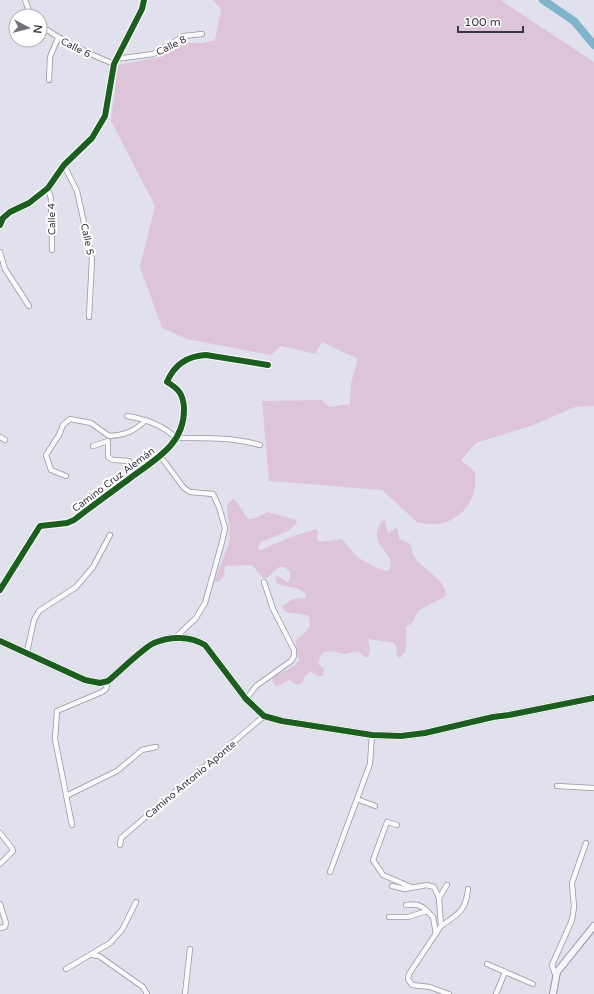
<svg xmlns="http://www.w3.org/2000/svg" width="594" height="994" viewBox="0 0 594 994" font-family="'Varela Round',sans-serif">
  <rect width="100%" height="100%" fill="#e0e1ec"/>
  <g fill="#ddc4d9">
    <path d="M213,0h287l94,62v344l-19,1 -44,19 -55,17 -15,17 14,12c3,25 -10,46 -35,52 -7,1 -16,-1 -22,-1l-36,-33 -113,-9 -7,-80 60,-1 7,7 21,-3 1,-21 7,-24 -36,-17 -7,12 -34,-8 -10,9 -84,-16 -25,-11 -22,-61 15,-61 -44,-85 7,-56 41,-8 25,-14h19l12,-3 6,-30z"/>
    <path d="M233,499l3,2 12,18h4l16,-7 28,8 1,3 -9,8 -27,11 -3,6 3,2 27,-12 28,-9 2,3 -1,7 3,3 22,-3 15,18 20,11 10,3 3,-2 1,-8c-8,-16 -22,-21 -9,-40l3,-1 3,13 9,-6 2,12 10,4c3,4 3,10 6,15 7,11 35,24 30,39l-26,13 -7,13 -6,4v24l-6,7 -3,-2 -1,-10 -2,-3 -26,-4 2,11 -2,7h-3c-3,-2 -5,-5 -8,-5 -4,-1 -9,2 -13,2 -8,-2 -14,-4 -22,-1l-4,11 6,5 -1,7h-4l-9,-4 -5,4 -3,7c-6,3 -8,0 -13,-3l-11,6 -4,-1 -2,-5c6,-10 21,-9 27,-20l-4,-18c6,-9 18,-9 14,-25l-3,-2 -21,-3 -3,-6 12,-7 11,-1 1,-4c-6,-7 -20,-7 -29,-10l-2,-7 3,-1 9,6 3,-2v-8l-5,-5h-6l-12,11h-4l-10,-12 -3,-1 -25,1 -1,10 -4,5 -6,1 15,-38 1,-7 -3,-29 1,-4z"/>
  </g>
  <g fill="none" stroke-linecap="round" stroke-linejoin="round">
    <path stroke="#7eb4cc" stroke-width="8" d="M543,0l31,21 20,24"/>
    <defs>
      <g id="minor">
        <path d="M25,0l6,16"/>
        <path d="M40,25c23,17 47,28 74,39"/>
        <path d="M116,59l37,-5 31,-18 18,-2"/>
        <path d="M49,80l1,-23 8,-19"/>
        <path d="M64,165l13,26 15,68 -3,58"/>
        <path d="M48,188l3,11 1,51"/>
        <path d="M0,225l3,-7 7,-6 19,-9 19,-15 16,-23 28,-27 13,-22 9,-52 28,-55 2,-9"/>
        <path d="M0,252l5,17 24,37"/>
        <path d="M127,416c18,3 36,9 49,22 29,0 56,-1 84,7"/>
        <path d="M0,437l5,3"/>
        <path d="M93,446l15,-5v16l5,3 16,1 1,17"/>
        <path d="M161,457l23,31 6,4 23,2 6,13 6,21 -3,14 -17,61 -9,15 -21,20"/>
        <path d="M66,476l-15,-6 -5,-15 13,-20 4,-10 7,-6 21,4 18,13c16,-1 26,-5 37,-16"/>
        <path d="M0,590l40,-64 27,-3 7,-3c18,-14 36,-27 55,-41 25,-19 56,-34 55,-71 -1,-14 -5,-19 -17,-26 7,-17 20,-26 39,-27l62,10"/>
        <path d="M27,652l7,-32 5,-9 37,-24 17,-20 17,-32"/>
        <path d="M246,699l10,-13 35,-25 3,-5v-6l-21,-41 -9,-27"/>
        <path d="M557,786l37,2"/>
        <path d="M66,796l51,-25 25,-21 14,-3"/>
        <path d="M357,799l18,7"/>
        <path d="M72,825l-17,-86 2,-28 45,-19 4,-3 2,-8"/>
        <path d="M397,825l-10,-3 -14,38 10,15 28,12"/>
        <path d="M0,833l12,15 1,3 -13,13"/>
        <path d="M120,845l1,-7 143,-122"/>
        <path d="M330,872l40,-108 2,-29"/>
        <path d="M392,886l13,3 22,-4 7,2 5,11 2,28 -32,48 -1,5 4,6 18,2 19,7"/>
        <path d="M439,898l8,-13"/>
        <path d="M0,904l6,19 -1,4 -5,1"/>
        <path d="M406,905c9,-1 14,-1 21,6"/>
        <path d="M389,917h19l19,-6 6,6 3,17"/>
        <path d="M441,926c17,-12 25,-15 27,-37"/>
        <path d="M92,955l7,1 44,31 4,7"/>
        <path d="M487,964l46,20"/>
        <path d="M66,969l44,-26 12,-13 14,-28"/>
        <path d="M555,974l-3,-9 20,-45 2,-13 -2,-24 14,-40"/>
        <path d="M185,994l5,-45"/>
        <path d="M496,994l9,-22"/>
      </g>
      <path id="tertiary" d="M0,641l85,39 15,3 8,-2c11,-9 35,-33 46,-38 16,-7 36,-7 51,2l41,54 18,17 18,5 90,14 29,1 24,-3 68,-16 16,-2 85,-17"/>
      <path id="secondary" d="M553,994l4,-22 37,-46"/>
    </defs>
    <use href="#minor" stroke="#96979f" stroke-width="6"/>
    <use href="#tertiary" stroke="#96979f" stroke-width="8"/>
    <use href="#secondary" stroke="#96979f" stroke-width="8"/>
    <use href="#minor" stroke="#fafafc" stroke-width="4.5"/>
    <use href="#tertiary" stroke="#fafafc" stroke-width="5.5"/>
    <use href="#secondary" stroke="#f4f5f8" stroke-width="6"/>
    <defs>
      <g id="cycleway">
        <path d="M0,225l3,-7 7,-6 19,-9 19,-15 16,-23 28,-27 13,-22 9,-52 28,-55 2,-9"/>
        <path d="M0,590l40,-64 27,-3 7,-3c18,-14 36,-27 55,-41 25,-19 56,-34 55,-71 -1,-14 -5,-19 -17,-26 7,-17 20,-26 39,-27l62,10"/>
        <path d="M0,641l85,39 15,3 8,-2c11,-9 35,-33 46,-38 16,-7 36,-7 51,2l41,54 18,17 18,5 90,14 29,1 24,-3 68,-16 16,-2 85,-17"/>
      </g>
    </defs>
    <use href="#cycleway" stroke="#fff" stroke-width="8"/>
    <use href="#cycleway" stroke="#1b5e20" stroke-width="6"/>
  </g>
  <g text-anchor="middle" stroke-width="4" stroke-linejoin="round" paint-order="stroke">
    <g font-size="10" fill="#373740" stroke="#fff">
      <text transform="translate(171 45) rotate(-26)" y="4">Calle 8</text>
      <text transform="translate(76 47) rotate(27)" y="4">Calle 6</text>
      <text transform="translate(51 219) rotate(-91)" y="4">Calle 4</text>
      <text transform="translate(88 239) rotate(78)" y="4">Calle 5</text>
      <text transform="translate(113 479) rotate(-37)" y="4">Camino Cruz Alemán</text>
      <text transform="translate(190 779) rotate(-40)" y="4">Camino Antonio Aponte</text>
    </g>
  </g>
  <g transform="translate(28 28) rotate(97)"><circle r="19" fill="#ffffff" stroke="#afafb3"/>
  <path d="M0-3L7 15L0 10L-7 15Z" fill="#72727c"/>
  <text y="-6" font-size="11" font-weight="bold" text-anchor="middle" fill="#373740">N</text>
  </g>
  <path d="M458 26v6h65v-6" fill="none" stroke="#373740" stroke-width="2"/>
  <text x="464" y="26" font-size="12" fill="#373740" stroke="#ffffff" stroke-width="3" paint-order="stroke">100 m</text>
</svg>
